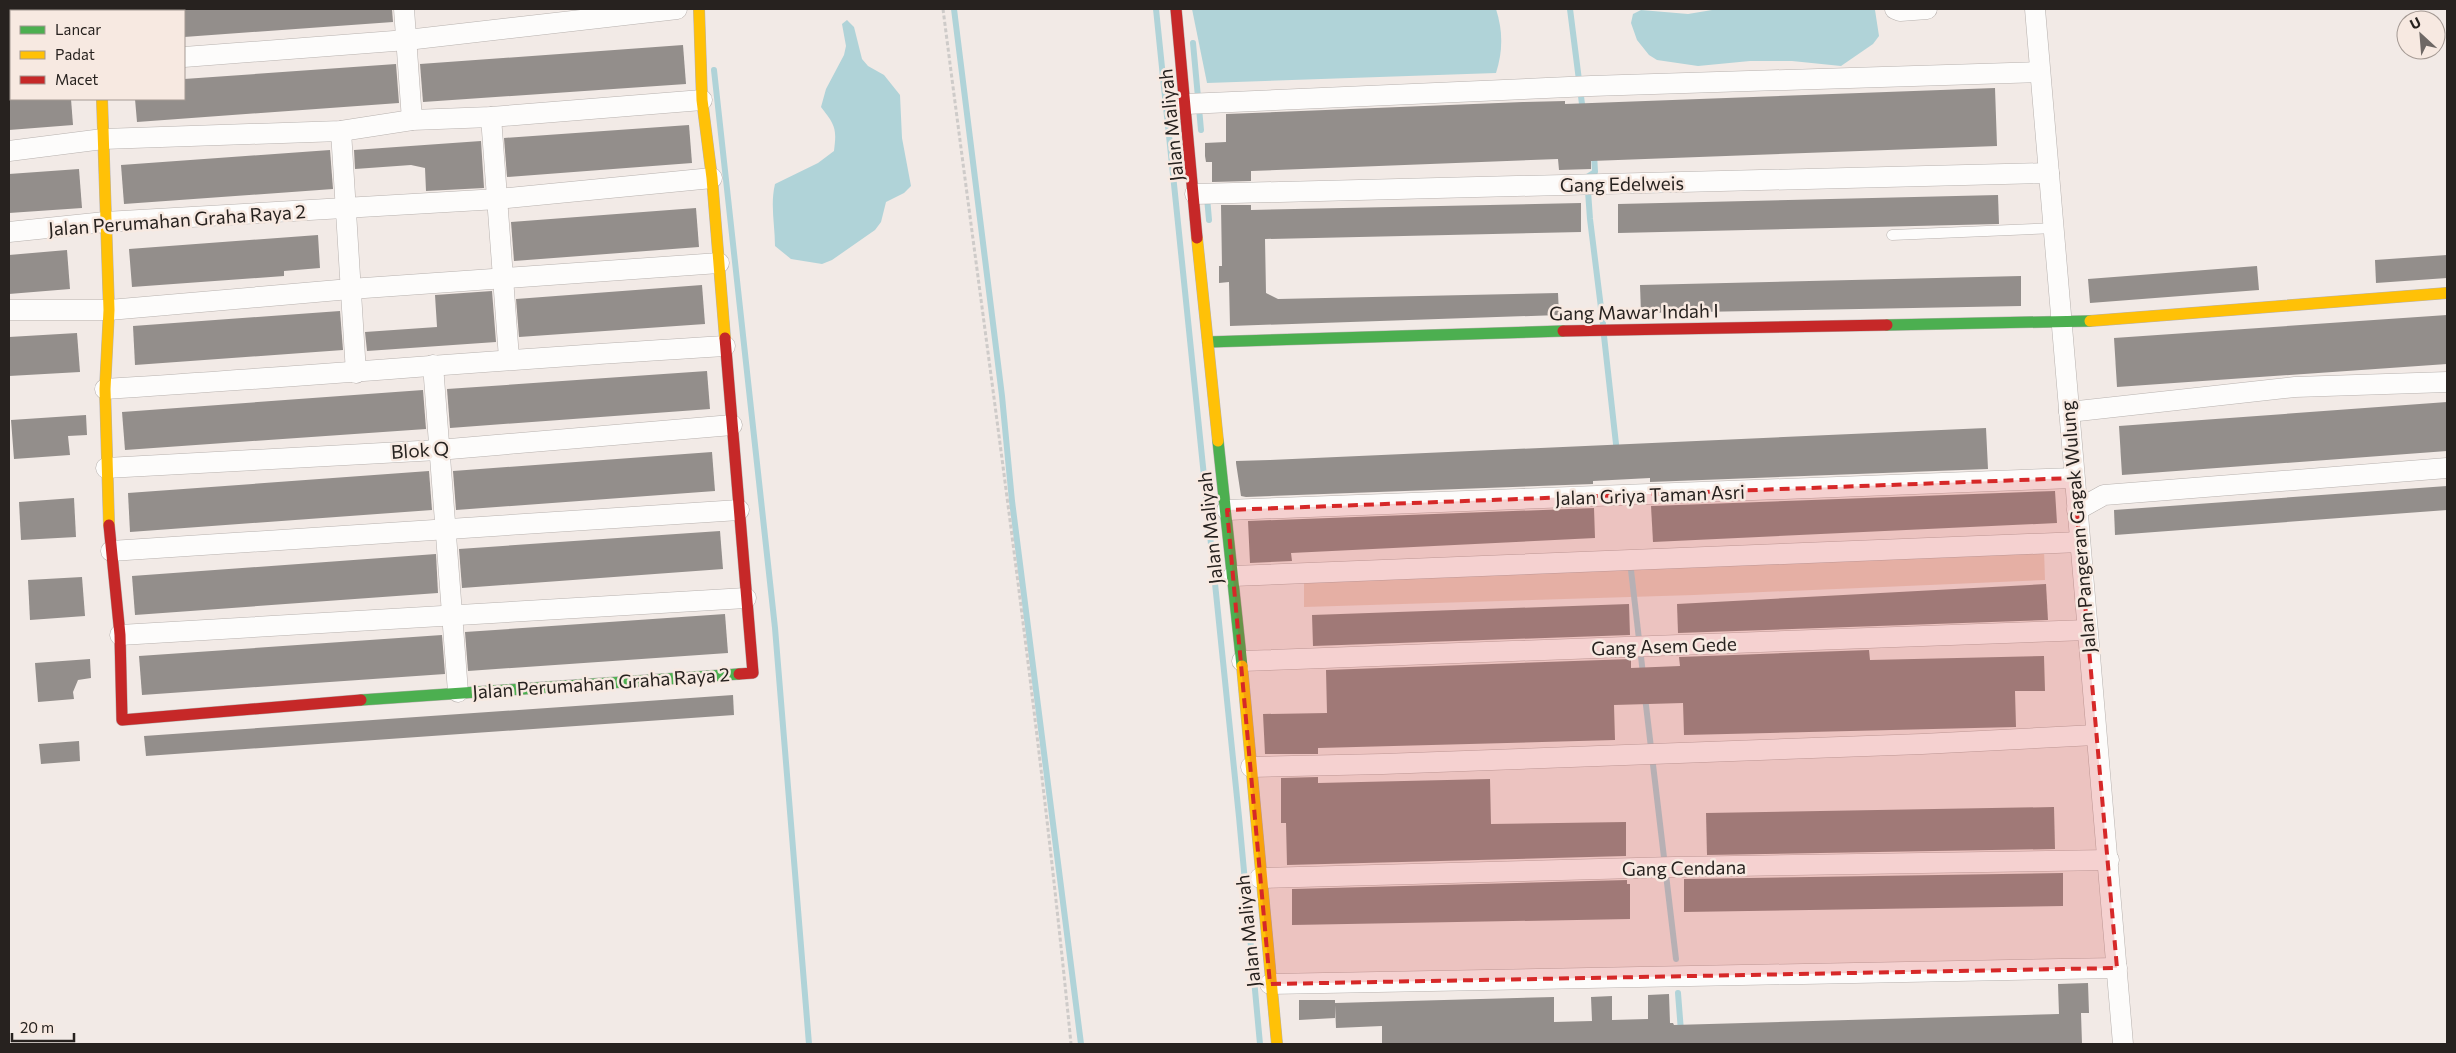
<svg xmlns="http://www.w3.org/2000/svg" width="2456" height="1053" viewBox="0 0 2456 1053" font-family="Commissioner,sans-serif">
  <rect width="100%" height="100%" fill="#f2eae6"/>
  <path fill="#e9d1c4" d="M2044,549l1,31 -351,15 -390,12v-26z"/>
  <g fill="#b0d3d8">
    <path d="M1192,9h304c7,22 7,42 0,64l-289,10z"/>
    <path d="M1718,9h148l9,1 4,26 -6,8 -32,22 -49,-5h-42l-52,5 -41,-6 -8,-5 -12,-15 -6,-17 2,-9 8,-4 47,4z"/>
    <path d="M847,20l7,7 8,32 6,7 16,9 16,20 2,43 9,48 -7,7 -18,9 -5,20 -6,8 -43,30 -10,4 -31,-5 -16,-13c0,-21 -5,-41 0,-62l43,-21 16,-12c3,-23 1,-26 -13,-44l5,-18 18,-34 2,-9 -4,-22z"/>
  </g>
  <g fill="none" stroke-linecap="round" stroke-linejoin="round">
    <g stroke="#b0d3d8" stroke-width="6">
      <path d="M954,9l48,387 10,105 69,543"/>
      <path d="M1156,9l83,808 21,227"/>
      <path d="M1570,9l13,103"/>
      <path d="M1193,43l8,87"/>
      <path d="M714,70l61,558 34,416"/>
      <path d="M1594,154l1,18 -8,5 3,42 13,105"/>
      <path d="M1207,197l2,23"/>
      <path d="M1604,336l13,117"/>
      <path d="M1631,570l12,104"/>
      <path d="M1645,697l31,262"/>
      <path d="M1678,993l4,51"/>
    </g>
  </g>
  <g fill="#938e8b">
    <path d="M184,9h208l1,13 -209,15z"/>
    <path d="M683,45l3,39 -263,18 -3,-38z"/>
    <path d="M396,64l3,39 -262,19 -2,-23h49v-20z"/>
    <path d="M1995,88l2,58 -406,15v8l-32,1 -1,-11 -307,12v10l-39,1v-20h-6l-1,-6v-13l21,-1v-28l297,-12 42,-1v3z"/>
    <path d="M9,99h62l2,26 -64,5z"/>
    <path d="M689,125l3,38 -185,14 -3,-39z"/>
    <path d="M481,141l3,47 -58,3 -1,-23 -14,-3 -56,4 -1,-19z"/>
    <path d="M330,150l3,39 -209,15 -3,-39z"/>
    <path d="M79,169l3,39 -73,5v-39z"/>
    <path d="M1998,195l1,29 -381,9v-29z"/>
    <path d="M1581,203v29l-316,7 1,54 12,6 280,-6 1,22 -329,11 -1,-44 -10,1v-17h3l-1,-61h30v5z"/>
    <path d="M696,208l3,39 -185,14 -3,-39z"/>
    <path d="M318,235l2,33 -36,3v5l-152,11 -3,-38z"/>
    <path d="M67,250l3,39 -61,5v-39z"/>
    <path d="M2447,255v23l-71,5 -1,-23z"/>
    <path d="M2257,266l2,24 -169,13 -2,-24z"/>
    <path d="M2021,276v30l-380,7 -1,-28z"/>
    <path d="M702,285l3,39 -186,13 -3,-38z"/>
    <path d="M492,291l4,51 -129,9 -2,-19 72,-5 -2,-32z"/>
    <path d="M340,311l3,39 -208,15 -2,-39z"/>
    <path d="M2447,315v49l-330,23 -3,-49z"/>
    <path d="M77,333l3,39 -71,4v-39z"/>
    <path d="M707,371l3,38 -260,19 -3,-39z"/>
    <path d="M423,390l3,39 -301,21 -3,-38z"/>
    <path d="M2447,402v49l-325,24 -3,-49z"/>
    <path d="M86,415l1,20 -19,1 2,19 -56,4 -3,-39z"/>
    <path d="M1986,428l2,41 -338,13v-4l-57,3v3l-347,13 -5,-1 -5,-33v-2l34,-1z"/>
    <path d="M712,452l3,39 -259,19 -3,-39z"/>
    <path d="M429,471l3,39 -302,22 -2,-39z"/>
    <path d="M2447,486v24l-332,25 -1,-25z"/>
    <path d="M2055,491l2,32 -404,19 -2,-36z"/>
    <path d="M74,498l2,39 -55,3 -2,-38z"/>
    <path d="M1594,508l1,30 -304,15 1,8 -42,2 -2,-42z"/>
    <path d="M720,531l3,38 -261,19 -3,-39z"/>
    <path d="M436,554l2,39 -303,22 -3,-39z"/>
    <path d="M82,577l3,39 -55,4 -2,-40z"/>
    <path d="M2046,584l2,36 -370,13 -1,-29z"/>
    <path d="M1629,604l1,31 -317,11 -1,-31z"/>
    <path d="M725,614l3,39 -260,18 -3,-39z"/>
    <path d="M442,635l3,39 -303,21 -3,-39z"/>
    <path d="M1869,650l1,10 174,-4 1,35h-30l1,36 -332,8 -1,-32 -69,2 1,35 -297,8v6h-53l-2,-40 64,-1 -1,-43 305,-11v9l49,-2 -1,-9z"/>
    <path d="M90,659l1,19 -13,2 -5,12 1,7 -36,3 -3,-39z"/>
    <path d="M733,695l1,20 -588,41 -2,-20z"/>
    <path d="M79,741l1,20 -39,3 -2,-20z"/>
    <path d="M1318,777v6l172,-4 1,45 135,-2v34l-339,9 -1,-42h-5v-45z"/>
    <path d="M2054,807l1,42 -348,6 -1,-42z"/>
    <path d="M2063,873v33l-379,6v-33z"/>
    <path d="M1627,880v4h3v35l-338,6v-36z"/>
    <path d="M2088,983l1,30h-8l1,31h-700v-18l-46,2 -1,-23v13l-36,2v-20h36v3l219,-6v25l38,-1 -1,-24 21,-1v24l36,-1v-24l21,-1 1,29h3l1,2 385,-11 -1,-30z"/>
  </g>
  <g fill="none" stroke-linecap="round" stroke-linejoin="round">
    <defs>
      <path id="lane" d="M1892,235l163,-7"/>
      <g id="street">
        <path d="M101,9v2"/>
        <path d="M404,9l8,111"/>
        <path d="M1895,9l5,2 27,-2"/>
        <path d="M2035,9l88,1035"/>
        <path d="M184,57l223,-17 270,-31"/>
        <path d="M9,70h2"/>
        <path d="M1186,104l405,-18 448,-14"/>
        <path d="M491,117l18,241"/>
        <path d="M341,131l15,242"/>
        <path d="M9,151l94,-12 238,-8 71,-11 79,-3 211,-17"/>
        <path d="M1195,194l854,-21"/>
        <path d="M9,232l96,-10 393,-23 214,-21"/>
        <path d="M9,310h100l241,-21 369,-26"/>
        <path d="M433,365l25,327"/>
        <path d="M105,389c207,-13 413,-31 620,-43"/>
        <path d="M2069,412l226,-25 152,-5"/>
        <path d="M106,468l332,-18 294,-25"/>
        <path d="M1227,510l847,-32"/>
        <path d="M2077,510l27,-15 343,-27"/>
        <path d="M111,551l628,-41"/>
        <path d="M1233,576l847,-34"/>
        <path d="M120,635l626,-37"/>
        <path d="M1242,661l845,-31"/>
        <path d="M1251,767l132,-3 539,-20 173,-9"/>
        <path d="M1260,878l414,-11 435,-7"/>
        <path d="M1270,984l847,-16"/>
      </g>
      <g id="fast">
        <path d="M1887,325l203,-4"/>
        <path d="M1208,342l355,-11"/>
        <path d="M1218,441l24,225"/>
        <path d="M361,700l378,-26"/>
      </g>
      <g id="slow">
        <path d="M699,9l3,91 10,78 13,160"/>
        <path d="M102,99l7,211 -4,79 4,136"/>
        <path d="M1197,238l21,203"/>
        <path d="M2090,321l357,-28"/>
        <path d="M1242,666l35,378"/>
      </g>
      <g id="jam">
        <path d="M1176,9l21,229"/>
        <path d="M1563,331l324,-6"/>
        <path d="M725,338l28,335 -14,1"/>
        <path d="M109,525l11,110 2,85 239,-20"/>
      </g>
    </defs>
    <use href="#lane" stroke="#b7b1ae" stroke-width="11"/>
    <use href="#street" stroke="#b7b1ae" stroke-width="21"/>
    <use href="#fast" stroke="#b7b1ae" stroke-width="12"/>
    <use href="#slow" stroke="#b7b1ae" stroke-width="12"/>
    <use href="#jam" stroke="#b7b1ae" stroke-width="12"/>
    <path stroke="#cecbc9" stroke-width="3" stroke-dasharray="4 2.5" stroke-linecap="butt" d="M943,9c44,345 94,689 128,1035"/>
    <use href="#lane" stroke="#fdfcfb" stroke-width="10"/>
    <use href="#street" stroke="#fdfcfb" stroke-width="20"/>
    <use href="#fast" stroke="#4caf50" stroke-width="11"/>
    <use href="#slow" stroke="#ffc107" stroke-width="11"/>
    <use href="#jam" stroke="#c62828" stroke-width="11"/>
  </g>
  <path fill="#d62828" fill-opacity="0.2" stroke="#d62828" stroke-width="4" stroke-dasharray="10 6" stroke-linejoin="round" d="M2074,478l43,490 -847,16 -43,-474z"/>
  <g text-anchor="middle" stroke-width="5" stroke-linejoin="round" paint-order="stroke">
    <g font-size="19" fill="#27221f" stroke="#f7e9e1">
      <text transform="translate(1171 125) rotate(-96)" y="7">Jalan Maliyah</text>
      <text transform="translate(1622 184) rotate(-1)" y="7">Gang Edelweis</text>
      <text transform="translate(177 220) rotate(-4)" y="7">Jalan Perumahan Graha Raya 2</text>
      <text transform="translate(1634 312) rotate(-1)" y="7">Gang Mawar Indah I</text>
      <text transform="translate(420 450) rotate(-4)" y="7">Blok Q</text>
      <text transform="translate(1650 495) rotate(-2)" y="7">Jalan Griya Taman Asri</text>
      <text transform="translate(2078 527) rotate(-95)" y="7">Jalan Pangeran Gagak Wulung</text>
      <text transform="translate(1210 528) rotate(-96)" y="7">Jalan Maliyah</text>
      <text transform="translate(1664 646) rotate(-2)" y="7">Gang Asem Gede</text>
      <text transform="translate(601 683) rotate(-4)" y="7">Jalan Perumahan Graha Raya 2</text>
      <text transform="translate(1684 868) rotate(-1)" y="7">Gang Cendana</text>
      <text transform="translate(1248 931) rotate(-96)" y="7">Jalan Maliyah</text>
    </g>
  </g>
  <rect width="2456" height="1053" fill="none" stroke="#27221f" stroke-width="20"/>
  <rect x="10" y="10" width="175" height="90" fill="#f7e9e1" stroke="#a49993"/>
  <rect x="20" y="26" width="25" height="8" fill="#4caf50" stroke="#a49993"/>
  <text x="55" y="35" font-size="15" fill="#27221f">Lancar</text>
  <rect x="20" y="51" width="25" height="8" fill="#ffc107" stroke="#a49993"/>
  <text x="55" y="60" font-size="15" fill="#27221f">Padat</text>
  <rect x="20" y="76" width="25" height="8" fill="#c62828" stroke="#a49993"/>
  <text x="55" y="85" font-size="15" fill="#27221f">Macet</text>
  <g transform="translate(2421 35) rotate(334)"><circle r="24" fill="#f7e9e1" stroke="#a49993"/>
  <path d="M0-4L9 19L0 12L-9 19Z" fill="#6e6865"/>
  <text y="-8" font-size="14" font-weight="bold" text-anchor="middle" fill="#27221f">U</text>
  </g>
  <path d="M12 1033v8h62v-8" fill="none" stroke="#27221f" stroke-width="2.5"/>
  <text x="20" y="1033" font-size="15" fill="#27221f" stroke="#f7e9e1" stroke-width="4" paint-order="stroke">20 m</text>
</svg>
